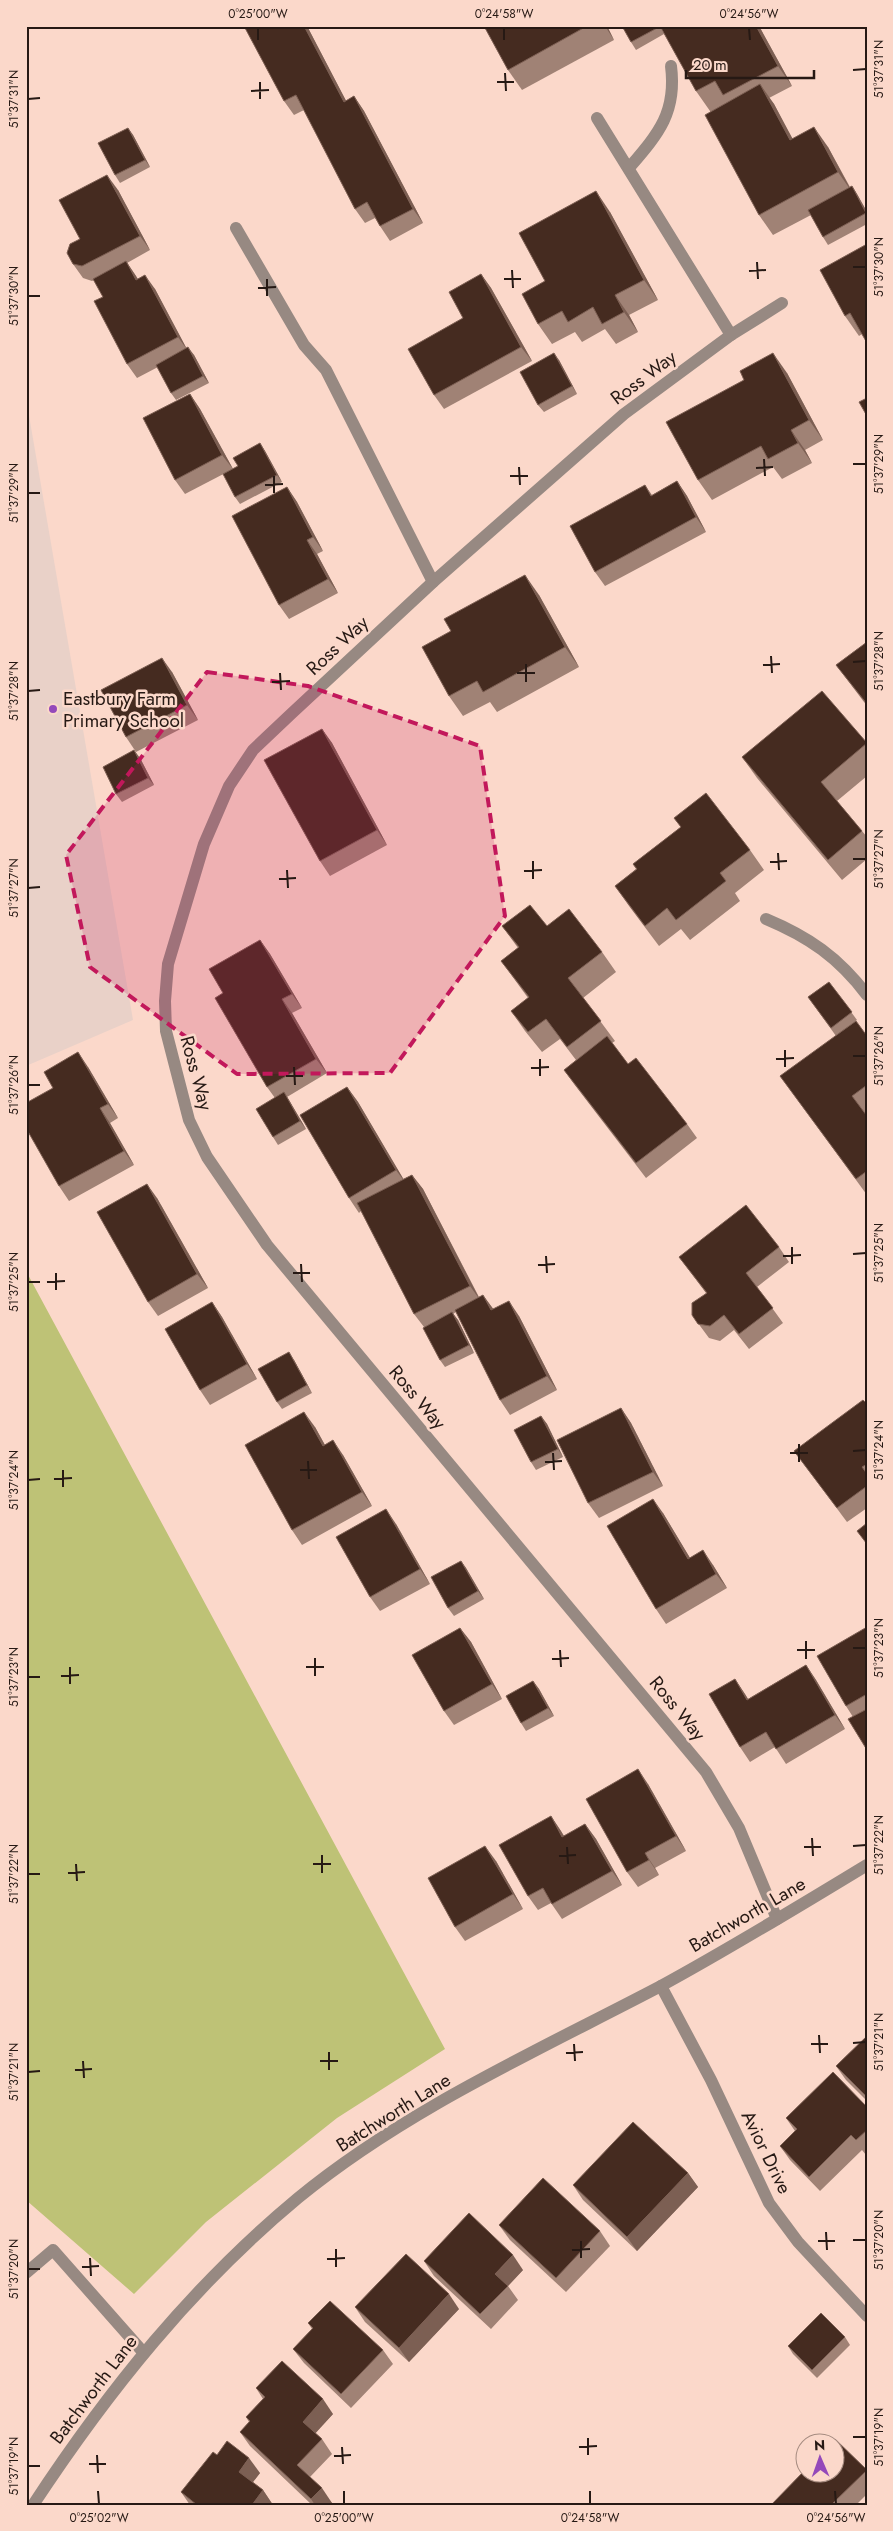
<svg xmlns="http://www.w3.org/2000/svg" width="893" height="2531" viewBox="0 0 893 2531" font-family="Jost,sans-serif">
  <rect width="100%" height="100%" fill="#fbd8ca"/>
  <path fill="#e9d1c8" d="M26,398l107,622 -107,46z"/>
  <path fill="#bec276" d="M26,1271l419,778 -108,69 -131,104 -72,72 -108,-94z"/>
  <g fill="none" stroke-linecap="round" stroke-linejoin="round">
    <g stroke="#978982" stroke-width="12">
      <path d="M597,118l134,217"/>
      <path d="M629,168c29,-34 48,-55 42,-102"/>
      <path d="M236,228l68,117 22,25 107,212"/>
      <path d="M766,919c43,18 72,38 101,76"/>
      <path d="M777,1919l-38,-91 -33,-56 -439,-527 -60,-88 -18,-37 -23,-89 -1,-30 3,-37 36,-120 25,-58 24,-36 38,-36 142,-132 191,-168 107,-79 51,-32"/>
      <path d="M661,1986l50,94 58,123 29,39 69,74"/>
      <path d="M26,2273l27,-23 90,102"/>
      <path d="M33,2505c75,-114 159,-219 265,-307 107,-88 239,-147 361,-211 70,-38 139,-80 208,-122"/>
    </g>
  </g>
  <g fill="#a08275">
    <path d="M244,26h63l39,75 8,-5 10,15 59,112 -33,18 -10,-15 -5,-8 -10,5 -10,-14 -51,-99 -10,5 -10,-14z"/>
    <path d="M484,26h123l7,14 -92,50 -14,-20z"/>
    <path d="M622,26h38l4,8 -28,16 -5,-8z"/>
    <path d="M660,26h99l33,60 -23,12 5,6 18,35 36,8 22,40 2,-1 5,8 10,18v12l-39,21 -5,-8 -12,-22 -38,20 -14,-20 -49,-104 -14,-20z"/>
    <path d="M128,128l5,7 17,32 -30,16 -5,-8z"/>
    <path d="M118,190l32,60 -23,13 11,16 17,10 31,59 8,7 15,28 -33,17 -5,-7 -13,-26 -21,11 -10,-14 -24,-67 -9,-17 -2,1 -9,-3 -10,-14 7,-25z"/>
    <path d="M610,212l48,88 -29,15 9,17 -22,12 -11,-15 -23,13 -7,-10 -23,12 -14,-20 7,-43z"/>
    <path d="M867,244l-5,90 -3,2 -14,-20z"/>
    <path d="M481,274l10,14 41,73 -88,48 -10,-14z"/>
    <path d="M559,360l18,34 -33,18 -6,-7z"/>
    <path d="M787,373l36,67 -18,10 7,13 -30,16 -9,-12 -61,33 -14,-20z"/>
    <path d="M190,394l10,15 33,60 -48,25 -10,-14z"/>
    <path d="M260,443l5,8 17,31 -42,22 -5,-7 3,-31z"/>
    <path d="M677,481l10,15 19,36 -101,54 -10,-14 50,-87 7,10z"/>
    <path d="M287,487l10,15 26,49 -6,3 21,39 -49,26 -10,-14z"/>
    <path d="M539,595l40,72 -82,45 -7,-10 -27,14 -14,-20z"/>
    <path d="M867,642v64l-31,-41z"/>
    <path d="M172,672l26,48 -62,32 -10,-15z"/>
    <path d="M322,729l10,14 55,102 -57,31 -10,-15z"/>
    <path d="M867,743v33l-30,25 30,36v22l-25,21 -85,-102 -15,-21z"/>
    <path d="M140,758l14,27 -32,17 -6,-8z"/>
    <path d="M674,818l76,32 14,20 -29,23 5,8 -50,39 -9,-11 -22,17 -30,-40 -14,-20 21,-17 -3,-5 48,-37z"/>
    <path d="M502,926h45l55,26 14,20 -33,26 32,43 -3,2 16,21 59,60 10,14 -51,40 -72,-94 -10,-14 12,-10 -16,-21 -18,13 -17,-21 -14,-20 17,-13 -27,-37 17,-13z"/>
    <path d="M260,940l10,14 32,54 -10,5 35,60 -40,24 19,32 -28,16 -5,-8 2,-39 -8,-11 -44,-94z"/>
    <path d="M829,982l28,38 -21,16 -28,-39z"/>
    <path d="M867,1036v159l-87,-119z"/>
    <path d="M88,1067l30,51 -8,5 24,42 -65,36 -10,-15 -6,-98z"/>
    <path d="M347,1087l11,15 45,77 9,-4 11,14 56,108 4,-2 10,14 26,7 38,74 -47,25 -10,-15 -44,-88 -3,2 5,6 16,33 -29,14 -5,-7 -16,-33 -10,-13 -53,-103 -2,2 -10,-15z"/>
    <path d="M157,1198l51,90 -50,28 -10,-14z"/>
    <path d="M779,1247l10,15 -32,25 26,36 -34,26 -15,-19 -14,11 -11,-3 -17,-23 14,-22 -27,-36z"/>
    <path d="M212,1302l10,15 35,62 -47,26 -10,-15z"/>
    <path d="M294,1360l18,33 -30,16 -5,-7z"/>
    <path d="M867,1404v104l-20,14 -53,-71z"/>
    <path d="M621,1408l10,15 32,63 -64,32 -11,-15z"/>
    <path d="M541,1416l6,8 16,33 -27,13 -5,-8z"/>
    <path d="M315,1427l10,18 18,10 29,51 -70,39 -10,-15z"/>
    <path d="M663,1513l27,45 23,7 14,23 -61,36 -10,-15z"/>
    <path d="M396,1524l34,60 -50,27 -10,-14z"/>
    <path d="M461,1561l5,7 18,31 -30,17 -6,-8z"/>
    <path d="M867,1627v123l-14,-33 -7,-11z"/>
    <path d="M460,1628l11,14 31,57 -48,26 -10,-14z"/>
    <path d="M806,1665l10,15 29,49 -59,35 -11,-17 -25,15 -10,-15 -5,-68 13,20z"/>
    <path d="M533,1681l6,8 15,27 -28,15 -5,-8z"/>
    <path d="M648,1784l38,67 -31,17 4,7 -21,12 -11,-15z"/>
    <path d="M551,1816l13,20 21,-12 11,15 26,46 -60,34 -11,-16 -13,7 -10,-14z"/>
    <path d="M496,1861l27,48 -58,32 -10,-14z"/>
    <path d="M867,2036v65l-21,-21 -10,-14z"/>
    <path d="M867,2107v47l-1,1 -4,-5 -42,41 -30,-31 -10,-14 15,-15 -9,-13z"/>
    <path d="M688,2173l10,14 -61,64 -54,-51 -10,-15z"/>
    <path d="M499,2225l101,6 10,15 -44,46 -56,-52z"/>
    <path d="M424,2261l99,9 -15,16 10,14 -27,29 -57,-53z"/>
    <path d="M355,2307l104,2 -50,53 -44,-40z"/>
    <path d="M308,2323l75,27 10,14 -42,44 -47,-45 -11,-14 19,-20z"/>
    <path d="M845,2337l5,8 -33,33 -24,-24 -5,-8z"/>
    <path d="M256,2388l77,26 -18,19 7,6 10,15 -22,23 22,26 -2,2h-18l-62,-59 -10,-14 9,-10 -3,-5 17,-18z"/>
    <path d="M217,2455l43,18 -7,9 10,8 10,15h-83l-9,-13z"/>
    <path d="M867,2470v24l-11,11h-85z"/>
  </g>
  <g fill="#7c5f53">
    <path d="M304,26h3l47,90 -10,-14z"/>
    <path d="M605,26h2l7,14z"/>
    <path d="M756,26h3l33,60 -14,-20z"/>
    <path d="M760,84l14,20 30,56 -14,-20z"/>
    <path d="M354,96l10,15 59,112 -10,-14z"/>
    <path d="M814,127l14,20 24,45 -14,-20z"/>
    <path d="M128,128l5,7 17,32 -5,-7z"/>
    <path d="M107,175l11,15 32,60 -10,-14z"/>
    <path d="M852,186l5,8 10,18v2z"/>
    <path d="M596,191l14,21 48,88 -14,-20z"/>
    <path d="M126,261l10,15 10,19 -10,-15z"/>
    <path d="M481,274l10,14 41,73 -11,-14z"/>
    <path d="M145,275l10,14 33,62 -10,-14z"/>
    <path d="M615,295l14,20 9,17 -14,-20z"/>
    <path d="M188,347l6,8 15,28 -6,-7z"/>
    <path d="M554,353l5,7 18,34 -5,-8z"/>
    <path d="M773,353l14,20 36,67 -14,-20z"/>
    <path d="M190,394l10,15 33,60 -11,-14z"/>
    <path d="M791,430l14,20 7,13 -14,-20z"/>
    <path d="M260,443l5,8 17,31 -5,-7z"/>
    <path d="M677,481l10,15 19,36 -10,-15z"/>
    <path d="M287,487l10,15 26,49 -10,-14z"/>
    <path d="M307,540l10,14 21,39 -10,-14z"/>
    <path d="M525,575l14,20 40,72 -14,-20z"/>
    <path d="M162,658l10,14 26,48 -11,-15z"/>
    <path d="M322,729l10,14 55,102 -10,-15z"/>
    <path d="M134,750l6,8 14,27 -6,-7z"/>
    <path d="M260,940l10,14 32,54 -10,-14z"/>
    <path d="M282,999l10,14 35,60 -11,-14z"/>
    <path d="M78,1052l10,15 30,51 -10,-14z"/>
    <path d="M347,1087l11,15 49,83 -11,-15z"/>
    <path d="M284,1092l5,8 17,29 -6,-8z"/>
    <path d="M100,1108l10,15 24,42 -10,-14z"/>
    <path d="M412,1175l11,14 57,111 -10,-14z"/>
    <path d="M147,1184l10,14 51,90 -11,-14z"/>
    <path d="M483,1295l11,15h-3z"/>
    <path d="M509,1301l10,15 38,74 -10,-14z"/>
    <path d="M212,1302l10,15 35,62 -10,-15z"/>
    <path d="M452,1312l6,8 16,33 -5,-8z"/>
    <path d="M289,1352l5,8 18,33 -5,-8z"/>
    <path d="M621,1408l10,15 32,63 -10,-14z"/>
    <path d="M304,1412l11,15 18,33 -10,-14z"/>
    <path d="M541,1416l6,8 16,33 -5,-8z"/>
    <path d="M333,1440l10,15 29,51 -10,-14z"/>
    <path d="M653,1499l10,14 36,60 -11,-14z"/>
    <path d="M386,1509l10,15 34,60 -10,-15z"/>
    <path d="M703,1550l10,15 14,23 -11,-14z"/>
    <path d="M461,1561l5,7 18,31 -6,-8z"/>
    <path d="M460,1628l11,14 31,57 -10,-15z"/>
    <path d="M806,1665l10,15 29,49 -10,-14z"/>
    <path d="M735,1679l10,15 12,20 -10,-14z"/>
    <path d="M533,1681l6,8 15,27 -6,-8z"/>
    <path d="M638,1769l10,15 38,67 -10,-15z"/>
    <path d="M551,1816l10,15 12,21 -11,-15z"/>
    <path d="M585,1824l11,15 26,46 -10,-14z"/>
    <path d="M485,1846l11,15 27,48 -10,-15z"/>
    <path d="M645,1853l10,15 4,7 -10,-15z"/>
    <path d="M688,2173l10,14 -61,64 -10,-14z"/>
    <path d="M513,2255l10,15 -15,16 -13,-12z"/>
    <path d="M449,2294l10,15 -50,53 -10,-14z"/>
    <path d="M323,2399l10,15 -20,22 -10,-14z"/>
    <path d="M249,2458l11,15 -11,14 -10,-15z"/>
    <path d="M322,2488l10,15 -2,2h-15l-4,-6z"/>
    <path d="M263,2490l10,15h-21z"/>
  </g>
  <g fill="#452b20" stroke="#7c5f53">
    <path d="M244,26h60l40,76 10,-6 59,113 -33,17 -13,-24 -12,7 -59,-114 -12,6z"/>
    <path d="M484,26h103l-79,44z"/>
    <path d="M622,26h37v1l-28,15z"/>
    <path d="M660,26h96l22,40 -55,29 -8,-14 -19,10z"/>
    <path d="M760,84l30,56 24,-13 24,45 -79,43 -54,-100z"/>
    <path d="M128,128l17,32 -30,15 -17,-32z"/>
    <path d="M107,175l33,61 -58,30 -9,-2 -6,-11 3,-9 10,-5 -21,-39z"/>
    <path d="M852,186l14,27 -43,24 -15,-27z"/>
    <path d="M596,191l48,89 -29,15 9,17 -22,12 -9,-17 -25,15 -6,-11 -24,13 -16,-30 23,-13 -26,-48z"/>
    <path d="M867,244v99l-17,-30 -5,3 -25,-46z"/>
    <path d="M126,261l10,19 9,-5 33,62 -51,27 -33,-63 9,-4 -10,-18z"/>
    <path d="M481,274l40,73 -87,48 -26,-46 55,-31 -14,-26z"/>
    <path d="M188,347l15,29 -32,17 -15,-28z"/>
    <path d="M554,353l18,33 -34,19 -18,-33z"/>
    <path d="M773,353l36,67 -18,10 7,13 -30,16 -7,-13 -63,34 -32,-58 78,-42 -4,-9z"/>
    <path d="M190,394l32,61 -47,25 -32,-62z"/>
    <path d="M867,398v18l-8,-14z"/>
    <path d="M260,443l17,32 -42,22 -12,-23 15,-8 -5,-8z"/>
    <path d="M677,481l19,36 -101,55 -25,-46 75,-41 6,11z"/>
    <path d="M287,487l26,50 -6,3 21,39 -49,26 -47,-89z"/>
    <path d="M525,575l40,72 -82,45 -6,-11 -28,15 -27,-49 29,-16 -7,-12z"/>
    <path d="M867,642v62l-31,-39z"/>
    <path d="M162,658l25,47 -61,32 -25,-47z"/>
    <path d="M822,691l45,52 -46,39 41,49 -34,29 -86,-103z"/>
    <path d="M322,729l55,101 -57,31 -56,-101z"/>
    <path d="M134,750l14,28 -32,16 -13,-27z"/>
    <path d="M706,793l44,57 -30,23 6,8 -50,39 -9,-12 -22,18 -30,-40 22,-17 -4,-5 48,-37 -7,-9z"/>
    <path d="M530,905l17,21 22,-17 33,43 -34,26 33,43 -34,26 -21,-28 -18,13 -17,-21 18,-14 -28,-36 18,-14 -17,-21z"/>
    <path d="M260,940l32,54 -10,5 34,60 -49,28 -52,-89 8,-5 -14,-24z"/>
    <path d="M829,982l23,30 -21,16 -23,-31z"/>
    <path d="M856,1021l11,15v49l-15,11 15,20v55l-11,8 -76,-103z"/>
    <path d="M607,1036l21,28 8,-6 51,66 -51,39 -72,-93z"/>
    <path d="M78,1052l30,52 -8,4 24,43 -65,35 -33,-58v-25l27,-15 -9,-16z"/>
    <path d="M347,1087l49,83 -47,28 -49,-83z"/>
    <path d="M284,1092l16,29 -27,16 -17,-28z"/>
    <path d="M412,1175l58,111 -56,28 -57,-111z"/>
    <path d="M147,1184l50,90 -49,28 -51,-90z"/>
    <path d="M746,1205l33,42 -33,26 27,35 -34,26 -15,-19 -14,11 -12,-2 -6,-9v-12l15,-10 -28,-36z"/>
    <path d="M483,1295l8,15 18,-9 38,75 -47,24 -45,-90z"/>
    <path d="M212,1302l35,62 -47,26 -35,-61z"/>
    <path d="M452,1312l17,33 -29,15 -17,-32z"/>
    <path d="M289,1352l18,33 -30,17 -19,-33z"/>
    <path d="M863,1400l4,4v60l-5,3 5,7v12l-30,22 -43,-57z"/>
    <path d="M621,1408l32,64 -65,31 -31,-63z"/>
    <path d="M304,1412l19,34 10,-6 29,52 -70,38 -47,-85z"/>
    <path d="M541,1416l17,33 -27,13 -17,-32z"/>
    <path d="M653,1499l35,60 15,-9 13,24 -60,35 -49,-83z"/>
    <path d="M386,1509l34,60 -50,28 -34,-60z"/>
    <path d="M867,1523v21l-10,-13z"/>
    <path d="M461,1561l17,30 -30,17 -17,-31z"/>
    <path d="M867,1627v67l-21,12 -29,-50z"/>
    <path d="M460,1628l32,56 -48,27 -32,-56z"/>
    <path d="M806,1665l29,50 -59,34 -10,-17 -26,15 -31,-53 26,-15 12,21z"/>
    <path d="M533,1681l15,27 -27,15 -15,-27z"/>
    <path d="M867,1709v41l-19,-31z"/>
    <path d="M638,1769l38,67 -31,17 4,7 -22,12 -41,-73z"/>
    <path d="M551,1816l11,21 23,-13 27,47 -60,33 -9,-16 -15,8 -29,-51z"/>
    <path d="M485,1846l28,48 -58,33 -27,-49z"/>
    <path d="M867,2036v61l-31,-31z"/>
    <path d="M833,2072l34,35v23l-11,10 -5,-5 -42,42 -29,-31 17,-17 -11,-11z"/>
    <path d="M633,2122l55,51 -61,64 -54,-52z"/>
    <path d="M543,2178l57,53 -44,47 -57,-53z"/>
    <path d="M469,2213l44,42 -18,19 13,12 -28,28 -56,-53z"/>
    <path d="M406,2254l43,40 -50,54 -44,-41z"/>
    <path d="M330,2301l53,49 -42,44 -48,-45 20,-21 -5,-5z"/>
    <path d="M821,2313l24,24 -33,33 -24,-24z"/>
    <path d="M282,2361l41,38 -20,23 19,17 -25,26 25,23 -11,11 -71,-67 10,-11 -4,-4 19,-20 -9,-9z"/>
    <path d="M835,2439l32,31 -34,33 2,2h-64l35,-36v5h30v-30h-5z"/>
    <path d="M227,2441l22,17 -10,14 24,18 -11,15h-55l-16,-13 32,-40 4,3z"/>
  </g>
  <path fill="#c2185b" fill-opacity="0.2" stroke="#c2185b" stroke-width="4" stroke-dasharray="10 6" stroke-linejoin="round" d="M207,672l101,14 172,60 25,170 -115,157 -153,1 -147,-107 -24,-112z"/>
  <path fill="none" stroke="#261914" stroke-width="2" d="M258,28v12M504,28v12M749,28l1,12M853,70l13,-1M505,73l1,18M260,82v17M497,82h17M251,91l18,-1M28,99l12,-1M757,262l1,17M853,267h13M512,270l1,18M749,271l17,-1M267,279v17M504,279h17M258,288l18,-1M28,296h12M764,459l1,17M853,464h13M519,467l1,18M756,468l17,-1M274,476v17M510,476h18M265,485l18,-1M28,493h12M771,656l1,17M853,662l13,-1M526,664v18M763,665l17,-1M280,673l1,17M517,673h18M272,682l18,-1M28,691l12,-1M778,853l1,17M853,859h13M533,861v18M770,862l17,-1M287,870l1,18M524,871l18,-1M279,879l17,-1M28,888l12,-1M785,1050v17M853,1056h13M540,1059v17M776,1059l18,-1M294,1067l1,18M531,1068l18,-1M286,1076h17M28,1085h12M792,1247v17M853,1254l13,-1M546,1256l1,17M783,1256l18,-1M301,1264l1,18M538,1265l17,-1M56,1273v17M293,1273h17M28,1282h12M47,1282l18,-1M799,1444v18M853,1451l13,-1M553,1453l1,17M790,1453h18M308,1461l1,18M545,1462l17,-1M63,1470v17M300,1470h17M54,1479l18,-1M28,1480l12,-1M806,1641v18M853,1648h13M560,1650l1,17M797,1650h18M315,1658v18M552,1659l17,-1M70,1667v17M306,1667h18M61,1676l18,-1M28,1677h12M812,1838l1,18M853,1846l13,-1M567,1847l1,17M804,1847h17M322,1855v18M559,1856l17,-1M76,1864l1,17M313,1864h18M68,1873l17,-1M28,1874h12M819,2035l1,18M853,2043l13,-1M574,2044l1,17M811,2044h17M329,2052v18M566,2053l17,-1M83,2061l1,17M320,2061h18M75,2070l17,-1M28,2072l12,-1M826,2232l1,18M853,2240h13M581,2241v17M818,2241h17M336,2249v18M572,2250l18,-1M90,2258l1,18M327,2259l18,-1M82,2267l17,-1M28,2269h12M853,2437h13M588,2438v17M342,2447l1,17M579,2447l18,-1M97,2455l1,18M334,2456l17,-1M89,2464h17M28,2466h12M98,2491l1,13M344,2491v13M590,2491v13M835,2491l1,13"/>
  <circle fill="#9449ba" stroke="#fbd8ca" stroke-width="2" cx="53" cy="709" r="5"/>
  <g text-anchor="middle" stroke-width="5" stroke-linejoin="round" paint-order="stroke">
    <g font-size="19" fill="#261914" stroke="#fbd8ca">
      <text transform="translate(643 377) rotate(-37)" y="7">Ross Way</text>
      <text transform="translate(337 645) rotate(-43)" y="7">Ross Way</text>
      <text transform="translate(197 1073) rotate(75)" y="7">Ross Way</text>
      <text transform="translate(418 1397) rotate(50)" y="7">Ross Way</text>
      <text transform="translate(678 1708) rotate(51)" y="7">Ross Way</text>
      <text transform="translate(747 1914) rotate(-30)" y="7">Batchworth Lane</text>
      <text transform="translate(393 2112) rotate(-32)" y="7">Batchworth Lane</text>
      <text transform="translate(767 2152) rotate(64)" y="7">Avior Drive</text>
      <text transform="translate(93 2389) rotate(-53)" y="7">Batchworth Lane</text>
    </g>
    <g font-size="19" fill="#261914" stroke="#fbd8ca" text-anchor="start">
      <text x="63" y="705">Eastbury Farm<tspan x="63" dy="22">Primary School</tspan></text>
    </g>
  </g>
  <rect width="893" height="2531" fill="none" stroke="#fbd8ca" stroke-width="55"/>
  <g transform="translate(820 2458) rotate(358)"><circle r="24" fill="#fbd8ca" stroke="#a68c81"/>
  <path d="M0-4L9 19L0 12L-9 19Z" fill="#9449ba"/>
  <text y="-8" font-size="14" font-weight="bold" text-anchor="middle" fill="#261914">N</text>
  </g>
  <path d="M686 70v8h128v-8" fill="none" stroke="#261914" stroke-width="2.5"/>
  <text x="693" y="70" font-size="15" fill="#261914" stroke="#fbd8ca" stroke-width="4" paint-order="stroke">20 m</text>
  <rect x="28" y="28" width="838" height="2476" fill="none" stroke="#261914" stroke-width="2"/>
  <g font-size="12" text-anchor="middle" fill="#261914">
    <text x="258" y="18">0°25'00"W</text>
    <text x="504" y="18">0°24'58"W</text>
    <text x="749" y="18">0°24'56"W</text>
    <text transform="translate(879 69) rotate(-90)" y="4">51°37'31"N</text>
    <text transform="translate(14 99) rotate(-90)" y="4">51°37'31"N</text>
    <text transform="translate(879 267) rotate(-90)" y="4">51°37'30"N</text>
    <text transform="translate(14 296) rotate(-90)" y="4">51°37'30"N</text>
    <text transform="translate(879 464) rotate(-90)" y="4">51°37'29"N</text>
    <text transform="translate(14 493) rotate(-90)" y="4">51°37'29"N</text>
    <text transform="translate(879 661) rotate(-90)" y="4">51°37'28"N</text>
    <text transform="translate(14 691) rotate(-90)" y="4">51°37'28"N</text>
    <text transform="translate(879 859) rotate(-90)" y="4">51°37'27"N</text>
    <text transform="translate(14 888) rotate(-90)" y="4">51°37'27"N</text>
    <text transform="translate(879 1056) rotate(-90)" y="4">51°37'26"N</text>
    <text transform="translate(14 1085) rotate(-90)" y="4">51°37'26"N</text>
    <text transform="translate(879 1253) rotate(-90)" y="4">51°37'25"N</text>
    <text transform="translate(14 1282) rotate(-90)" y="4">51°37'25"N</text>
    <text transform="translate(879 1450) rotate(-90)" y="4">51°37'24"N</text>
    <text transform="translate(14 1480) rotate(-90)" y="4">51°37'24"N</text>
    <text transform="translate(879 1648) rotate(-90)" y="4">51°37'23"N</text>
    <text transform="translate(14 1677) rotate(-90)" y="4">51°37'23"N</text>
    <text transform="translate(879 1845) rotate(-90)" y="4">51°37'22"N</text>
    <text transform="translate(14 1874) rotate(-90)" y="4">51°37'22"N</text>
    <text transform="translate(879 2042) rotate(-90)" y="4">51°37'21"N</text>
    <text transform="translate(14 2072) rotate(-90)" y="4">51°37'21"N</text>
    <text transform="translate(879 2240) rotate(-90)" y="4">51°37'20"N</text>
    <text transform="translate(14 2269) rotate(-90)" y="4">51°37'20"N</text>
    <text transform="translate(879 2437) rotate(-90)" y="4">51°37'19"N</text>
    <text transform="translate(14 2466) rotate(-90)" y="4">51°37'19"N</text>
    <text x="99" y="2522">0°25'02"W</text>
    <text x="344" y="2522">0°25'00"W</text>
    <text x="590" y="2522">0°24'58"W</text>
    <text x="836" y="2522">0°24'56"W</text>
  </g>
</svg>
